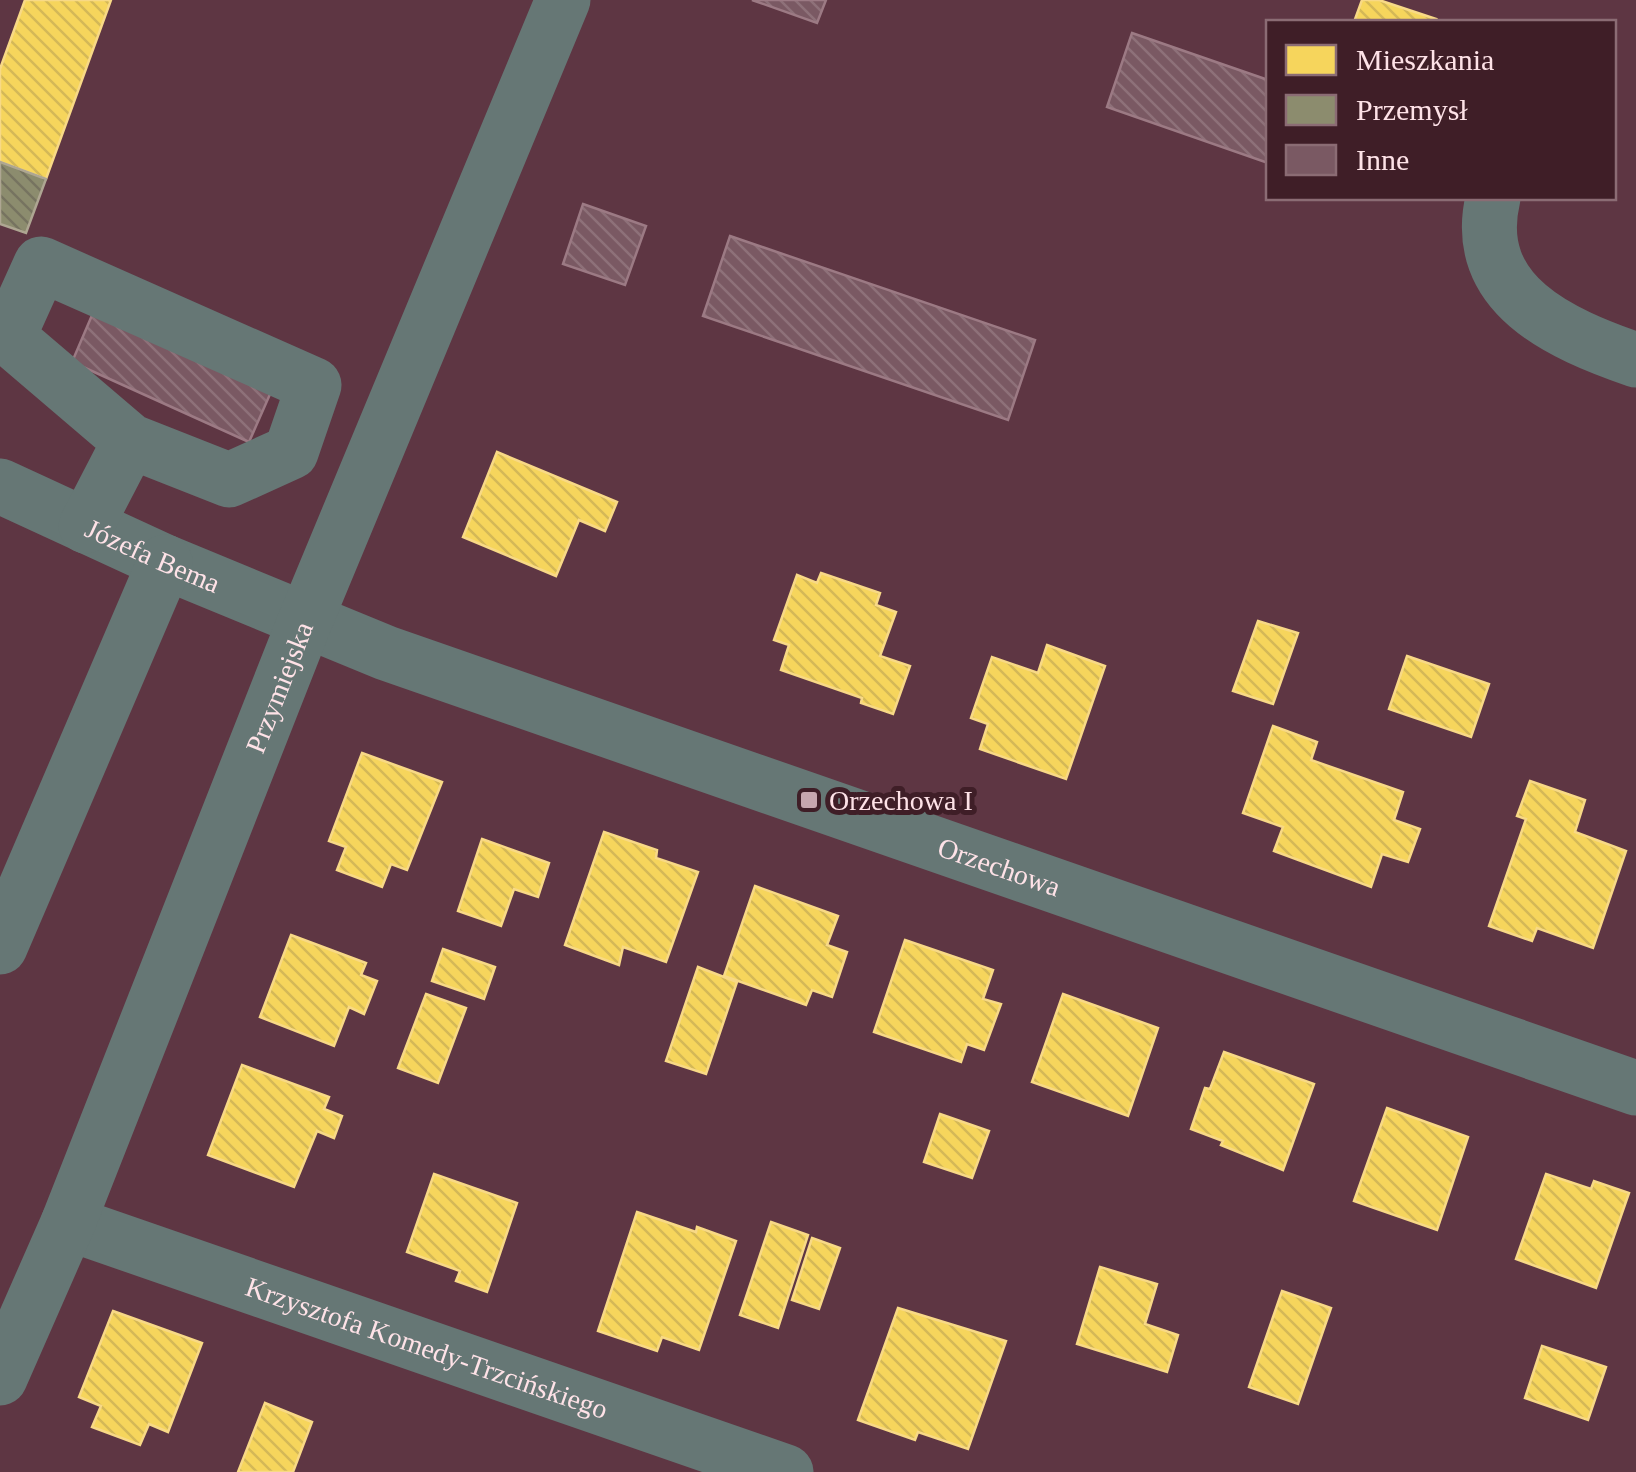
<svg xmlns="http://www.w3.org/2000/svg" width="1636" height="1472" viewBox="0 0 1636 1472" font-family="'Times New Roman',serif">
  <defs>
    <pattern id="homes-back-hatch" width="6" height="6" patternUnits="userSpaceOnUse" patternTransform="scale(2.5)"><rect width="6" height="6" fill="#f6d55c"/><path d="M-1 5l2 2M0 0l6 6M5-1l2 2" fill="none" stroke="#d4b857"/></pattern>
    <pattern id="industry-back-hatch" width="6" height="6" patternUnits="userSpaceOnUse" patternTransform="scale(2.5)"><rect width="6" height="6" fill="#8c8c6e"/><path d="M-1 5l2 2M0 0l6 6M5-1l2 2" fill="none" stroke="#767360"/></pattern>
    <pattern id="building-back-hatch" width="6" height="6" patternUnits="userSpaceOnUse" patternTransform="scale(2.5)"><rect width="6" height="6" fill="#7a5963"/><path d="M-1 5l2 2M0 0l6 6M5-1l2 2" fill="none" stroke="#8e7179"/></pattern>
  </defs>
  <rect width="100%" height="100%" fill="#5e3643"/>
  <g fill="url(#homes-back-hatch)" stroke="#f8d986" stroke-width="2.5">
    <path d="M25,0h86l-65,179 -46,-17v-93z"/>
    <path d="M1362,0h17l57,19 -2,3h-80z"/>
    <path d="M497,452l120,50 -12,29 -26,-11 -23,56 -93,-39z"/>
    <path d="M821,573l59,20 -4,12 20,7 -16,44 30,10 -17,48 -32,-11 1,-5 -81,-28 8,-25 -15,-5 23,-65 20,8z"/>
    <path d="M1258,621l40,12 -25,71 -40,-13z"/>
    <path d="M1047,645l58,21 -39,113 -86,-30 8,-25 -17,-6 21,-61 46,16z"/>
    <path d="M1407,656l82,28 -18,53 -82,-28z"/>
    <path d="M1273,726l44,16 -6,18 92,32 -9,28 26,9 -12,33 -26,-8 -11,33 -97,-36 9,-24 -40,-14z"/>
    <path d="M362,753l80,29 -35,88 -16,-6 -9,23 -45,-17 9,-23 -17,-6z"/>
    <path d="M1530,781l55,19 -10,32 51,19 -33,97 -56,-20 -5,13 -43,-15 37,-107 -9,-3z"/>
    <path d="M604,832l53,18 -1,8 42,14 -32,90 -43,-15 -4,18 -54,-20z"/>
    <path d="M482,839l67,24 -11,34 -24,-8 -13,37 -43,-15z"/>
    <path d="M755,886l83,30 -11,29 20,7 -15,45 -20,-7 -6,15 -82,-29z"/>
    <path d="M291,935l75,28 -5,12 16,6 -13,33 -15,-7 -15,39 -74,-29z"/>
    <path d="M905,940l88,30 -10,29 18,5 -17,46 -17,-6 -6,18 -87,-30z"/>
    <path d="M443,949l52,18 -11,32 -52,-18z"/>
    <path d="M698,967l39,15 -31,92 -40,-13z"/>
    <path d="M426,994l40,14 -28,75 -40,-15z"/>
    <path d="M1063,994l95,34 -30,88 -96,-34z"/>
    <path d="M1224,1052l90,32 -31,86 -62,-25 2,-4 -32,-12 14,-41 5,1z"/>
    <path d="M242,1065l87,32 -5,12 18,7 -8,22 -17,-7 -23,56 -86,-32z"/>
    <path d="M1387,1108l81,29 -31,93 -83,-29z"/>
    <path d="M940,1114l49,17 -17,47 -48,-16z"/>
    <path d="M434,1174l83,29 -30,89 -31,-11 4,-10 -53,-19z"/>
    <path d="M1546,1174l45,15 3,-8 35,12 -33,95 -80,-29z"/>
    <path d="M637,1212l59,20 1,-5 39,14 -37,109 -37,-13 -5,14 -59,-20z"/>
    <path d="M771,1222l37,13 -30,93 -38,-13z"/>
    <path d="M812,1238l28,10 -21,61 -27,-9z"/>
    <path d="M1100,1267l57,17 -12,40 33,11 -11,37 -90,-28z"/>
    <path d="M1282,1291l49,17 -33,96 -49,-17z"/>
    <path d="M898,1308l108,33 -38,108 -50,-17 -3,8 -57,-20z"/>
    <path d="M113,1311l89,32 -34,89 -19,-8 -9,21 -48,-18 9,-21 -22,-9z"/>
    <path d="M1542,1346l64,21 -18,53 -63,-22z"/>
    <path d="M265,1403l47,19 -19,50h-55z"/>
  </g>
  <path fill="url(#industry-back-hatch)" stroke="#aea692" stroke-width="2.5" d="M0,162l46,17 -20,54 -26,-9z"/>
  <g fill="url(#building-back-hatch)" stroke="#9c7a84" stroke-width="2.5">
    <path d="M752,0h74l-9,23z"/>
    <path d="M1132,33l136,47v83l-161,-56z"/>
    <path d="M583,204l63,22 -21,59 -62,-21z"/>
    <path d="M730,236l305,104 -27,80 -305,-104z"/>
    <path d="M93,313l178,79 -22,50 -177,-80z"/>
  </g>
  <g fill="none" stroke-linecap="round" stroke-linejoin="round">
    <g stroke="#667775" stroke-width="55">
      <path d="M1493,198c-23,97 68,136 143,162"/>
      <path id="s1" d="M0,486l165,76 221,91 1250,435"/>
      <path d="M86,526l44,-85 99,39 62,-28 23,-67 -273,-121 -33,73 122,104"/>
      <path d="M0,947l165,-385"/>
      <path id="s2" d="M68,1223l718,249"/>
      <path id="s3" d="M0,1378l68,-155 237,-602 258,-621"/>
    </g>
  </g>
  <rect fill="#c6a6ae" stroke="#3f1e27" stroke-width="4" x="799" y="790" width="20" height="20" rx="5"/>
  <g text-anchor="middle" stroke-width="10" stroke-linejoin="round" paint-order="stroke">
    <g font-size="28" fill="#fee2e7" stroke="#3f1e27">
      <text dy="10" stroke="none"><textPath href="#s1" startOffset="168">Józefa Bema</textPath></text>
      <text dy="10" stroke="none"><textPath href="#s3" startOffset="745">Przymiejska</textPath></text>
      <text dy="10" stroke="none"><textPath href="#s1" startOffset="1070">Orzechowa</textPath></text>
      <text dy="10" stroke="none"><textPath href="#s2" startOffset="380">Krzysztofa Komedy-Trzcińskiego</textPath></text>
    </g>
    <g font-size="28" fill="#fee2e7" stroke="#3f1e27" text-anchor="start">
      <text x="829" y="810">Orzechowa I</text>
    </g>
  </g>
  <rect x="1266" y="20" width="350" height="180" fill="#3f1e27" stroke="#8b6c74" stroke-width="2.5"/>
  <rect x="1286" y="45" width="50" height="30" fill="#f6d55c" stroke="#8b6c74" stroke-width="2.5"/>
  <text x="1356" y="70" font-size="30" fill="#fee2e7">Mieszkania</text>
  <rect x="1286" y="95" width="50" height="30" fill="#8c8c6e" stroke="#8b6c74" stroke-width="2.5"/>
  <text x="1356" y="120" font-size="30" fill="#fee2e7">Przemysł</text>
  <rect x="1286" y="145" width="50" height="30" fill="#7a5963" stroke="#8b6c74" stroke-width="2.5"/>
  <text x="1356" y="170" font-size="30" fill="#fee2e7">Inne</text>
</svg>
